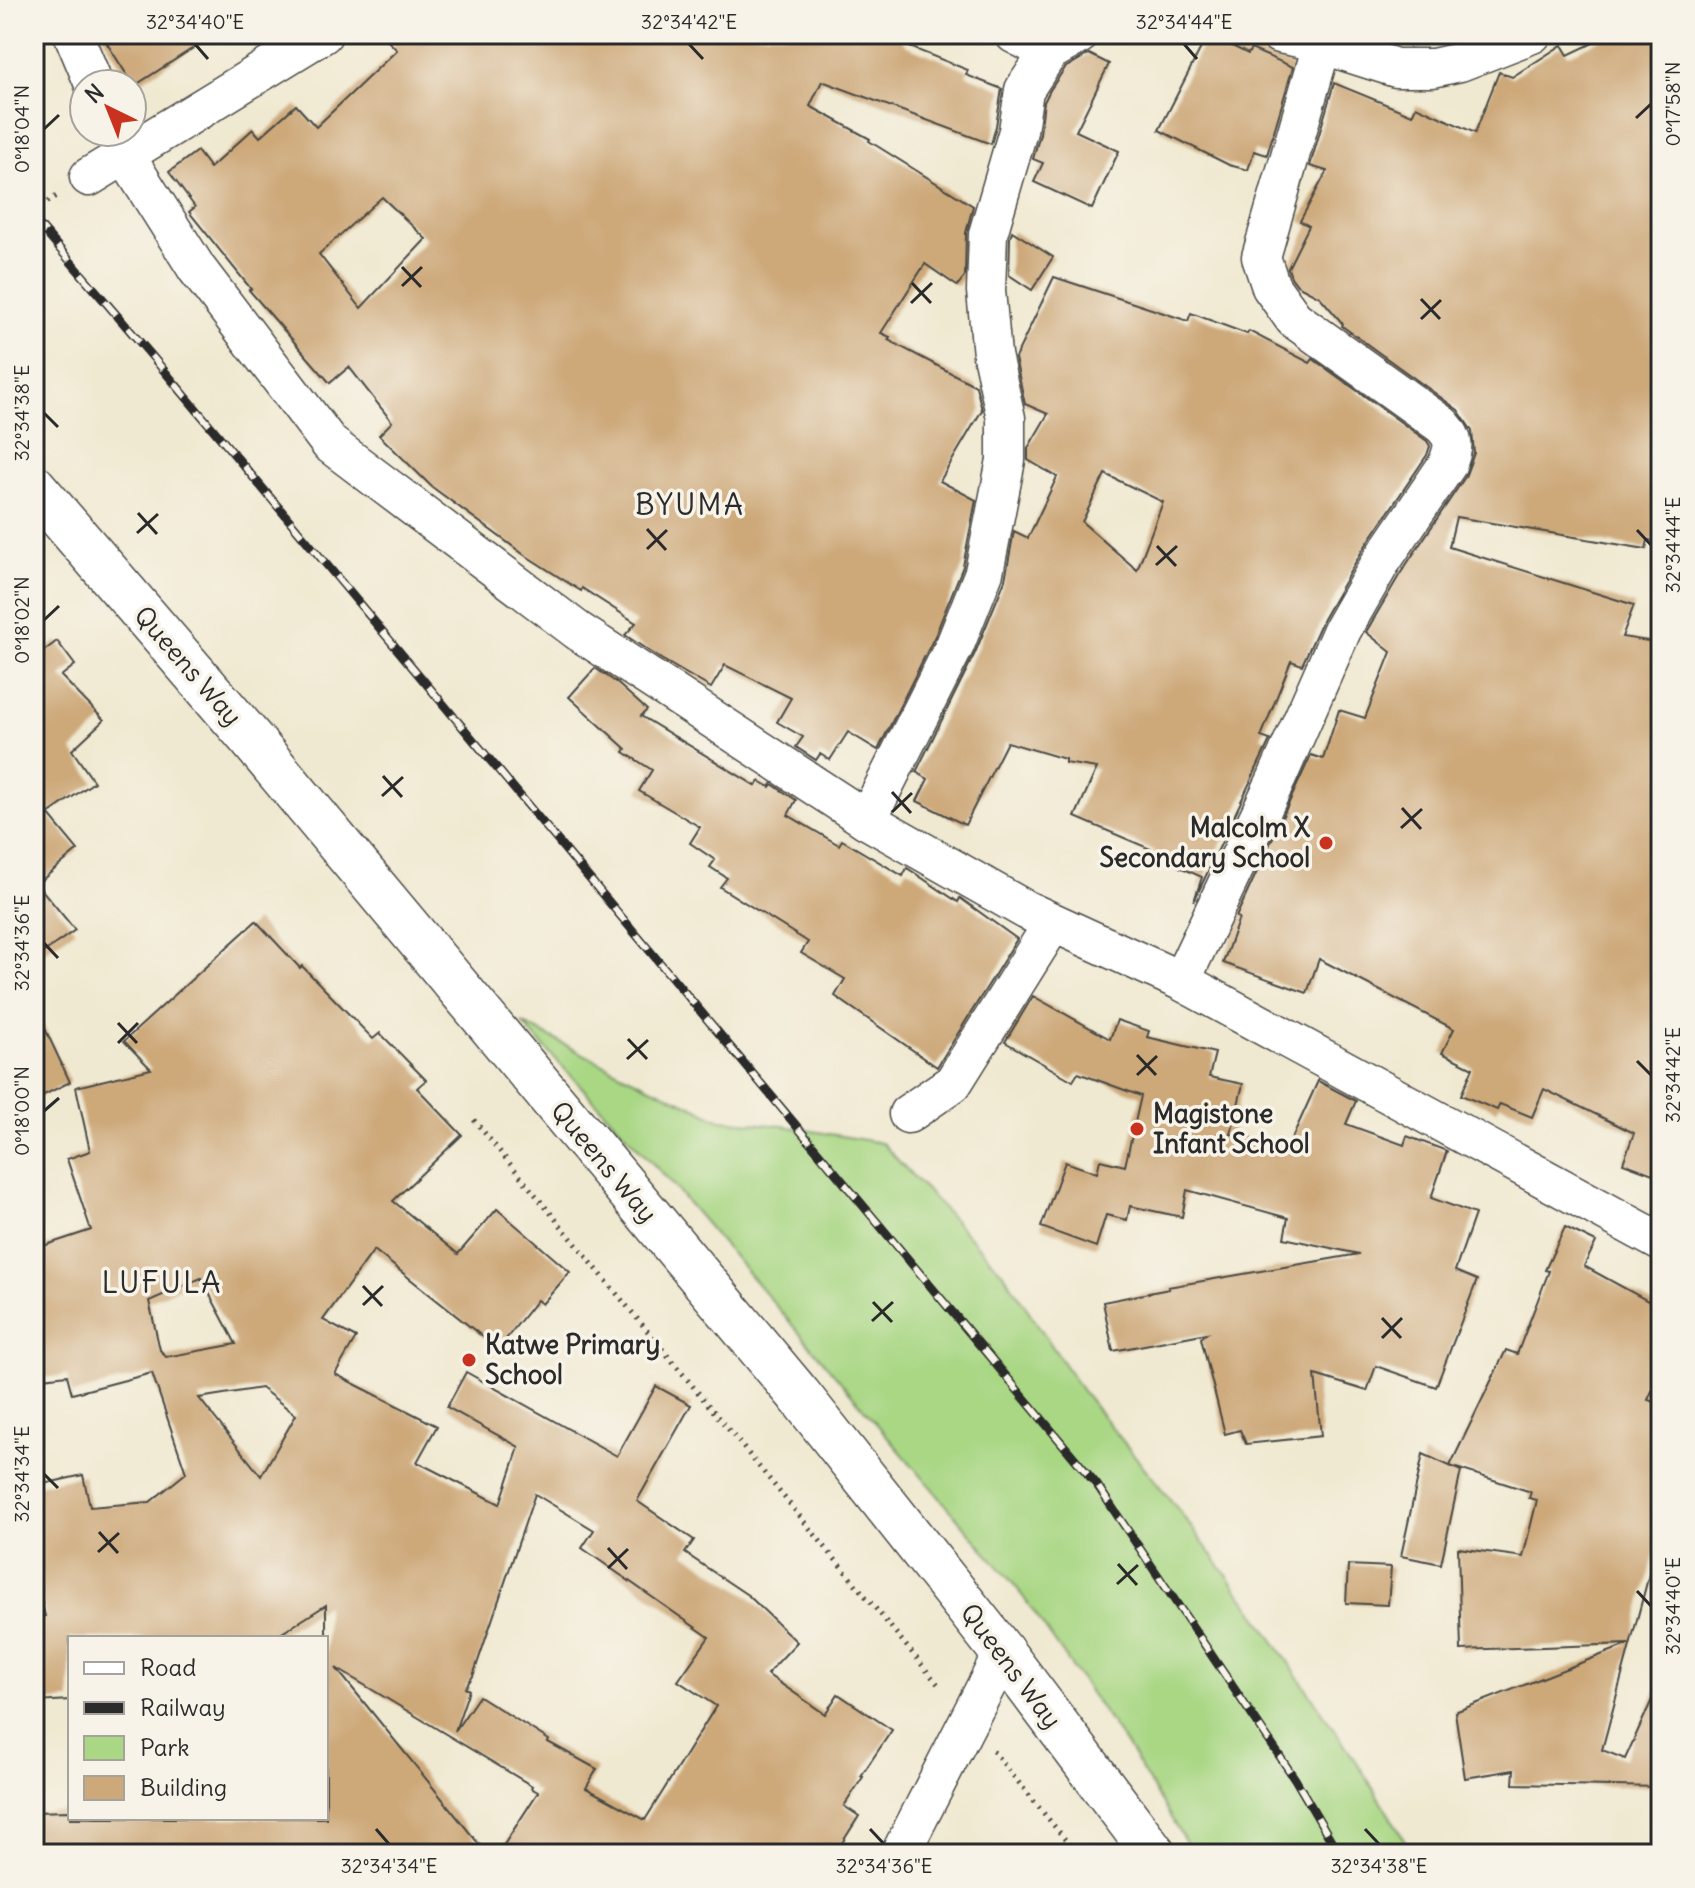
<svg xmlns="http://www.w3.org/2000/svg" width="1695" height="1888" viewBox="0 0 1695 1888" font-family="Delius,sans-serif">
  <rect width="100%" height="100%" fill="#f7f3e8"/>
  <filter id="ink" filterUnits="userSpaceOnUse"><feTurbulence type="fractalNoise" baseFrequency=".0125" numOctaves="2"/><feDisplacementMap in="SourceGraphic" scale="16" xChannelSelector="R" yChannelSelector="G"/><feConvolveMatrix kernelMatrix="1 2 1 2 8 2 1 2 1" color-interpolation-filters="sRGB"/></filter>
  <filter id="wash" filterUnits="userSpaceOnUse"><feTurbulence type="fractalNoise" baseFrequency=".006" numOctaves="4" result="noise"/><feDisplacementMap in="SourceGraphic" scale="32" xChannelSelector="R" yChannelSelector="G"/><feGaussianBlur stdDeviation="1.8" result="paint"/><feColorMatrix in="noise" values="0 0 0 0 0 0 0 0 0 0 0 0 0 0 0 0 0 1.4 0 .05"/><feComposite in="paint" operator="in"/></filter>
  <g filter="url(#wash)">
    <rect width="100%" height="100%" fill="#f0e9d1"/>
    <path fill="#a9d784" stroke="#6a8158" stroke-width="2" d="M522,1023l99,50 100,47 62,6 99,17 122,131 78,117 92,113 81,109 108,159 50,82h-220l-66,-108 -110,-158 -346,-405z"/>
    <g id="blocks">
      <g fill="#cda97a" fill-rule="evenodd">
        <path d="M101,34h114l-81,52z"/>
        <path d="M381,34h514l12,12 61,24 -2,5 36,14 -6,37 -5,18 -169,-63 -12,25 60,33 -1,2 104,65 -7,27 -1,43 -8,10 -32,-22 -44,69 9,4 -2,3 88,46 6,24 -42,71 36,19 -13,66 -28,70 -57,114 -30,-18 -18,28 -10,-6 -4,6 -20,-13 7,-10 -26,-15 14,-24 -66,-33 -14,23 -50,-29 -36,-24 11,-12 -54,-35 -1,3 -58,-37 -91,-67 -53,-52 13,-13 -43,-55 -19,16 -81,-93 2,-1 -62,-77 6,-5 -26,-35 28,-21 13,17 43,-39 7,8 36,-32 20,22 81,-77zM382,197l44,42 -65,69 -42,-54z"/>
        <path d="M1208,34l40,20 3,-5 42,18 -26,88 -13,-4 -6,19 -19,-5 -70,-35z"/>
        <path d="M1612,34h49v508l-13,-2 -2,9 -190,-32 -7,30 185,58 -12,32 39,6v534l-38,-14 11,-30 -90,-44 -12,28 -32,-13 -3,6 -36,-15 12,-27 -31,-15 12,-24 -135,-70 -12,34 -84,-30 16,-45 -3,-1 75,-162 12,4 16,-49 26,8 26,-66 -25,-20 34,-58 65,-97 9,-24 -2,-22 -14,-21 -116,-84 1,-2 -23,-27 -23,-12 -6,-8 -3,-9 21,-42 -9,-5 27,-50 -17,-5 24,-83 78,32 4,-9 59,27 24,-61 13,5 50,-32 6,10z"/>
        <path d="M1089,54l20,10 -33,67 43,20 -27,58 -58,-27 9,-19 -10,-4 7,-25 4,-32 6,-12 15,-22z"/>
        <path d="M1012,231l41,26 -21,33 -23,-15 1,-37z"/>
        <path d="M1054,277l134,44 3,-8 56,21 2,-3 61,32 3,-4 114,82 3,5 -3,9 -65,96 -39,68 -21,46 -11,-4 -30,76 9,3 -76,161 8,-24 -49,-22 2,-4 -80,-34 22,-49 -32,-5v-4l-58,-17 -42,83 -48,-24 11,-22 -12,-7 59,-119 30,-73 9,-49 14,7 29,-61 -29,-17v-12l20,-34 -23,-10 -10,-46zM1105,474l58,28 -26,68 -55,-48z"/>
        <path d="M57,641l18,24 -14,11 43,44 -32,30 22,32 -46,32 30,36 -41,34 38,46 -41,29v-311l6,6z"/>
        <path d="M595,668l22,15 30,27 -6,6 115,70 3,-5 11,6 2,-3 24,16 -8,15 51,30 3,-5 61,36 4,-8 51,34 2,-4 57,41 -80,128 -102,-71 10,-17 -44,-26 7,-11 -88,-55 7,-9 -17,-11 5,-7 -25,-17 10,-16 -61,-36 13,-21 -28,-18 2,-3 -57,-52z"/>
        <path d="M256,921l44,47 2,-2 71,73 7,-6 46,47 -9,8 45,47 -69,66 65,53 39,-45 73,63 -28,32 -5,-4 -39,49 -124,-99 -51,70 33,18 -21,36 102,52 -20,36 83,42 19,-57 -72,-40 19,-35 151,84 39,-70 35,19 -54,96 57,39 -9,13 64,43 48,46 -30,32 58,40 13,-20 54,36 -31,46 2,1 -19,29 15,10 -24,38h-337l40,-62 -7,-4 1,-2 -196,-118 151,186h-453v-42l36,-1v7h256v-213l-52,33h-204v62l-34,2 -2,-85 11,-1 -11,-47v-83l49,-11 7,32 60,-5 36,-29 -34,-100 -80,21 -5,-19 -33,4v-130l57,-19 -24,-71 23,-8 -14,-64 75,-18 -27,-28zM201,1278l35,66 -70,13 -6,-7 -11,-49zM261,1388l35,27 -35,61 -62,-78zM535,1494l59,36 -12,18 127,89 -31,44 38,25 -71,114 -59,-32 11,-19 -49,-27 1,-2 -70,-44 -24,35 14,-41 -4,-2 8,-12z"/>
        <path d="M1033,996l77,43 7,-19 32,11 -2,6 68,16 -6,24 34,7 -12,50 56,15 31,-68 38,20 -10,23 58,21 3,-9 40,15 -16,47 44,16 -20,57 22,9 -41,107 -60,-21 -9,25 -52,-16 6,61 -75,8 -6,-14 -15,4 -24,-96 6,-5 -94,18 -10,-49 66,-13 -1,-2 191,-33 -75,-16 4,-20 -101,-28 -5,27 -52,-11 -3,14 -21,-5 -10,32 -55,-20 24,-65 32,11 3,-13 25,6 16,-70 -63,-23 -5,8 -68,-39z"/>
        <path d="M34,1005l36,77 -36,18z"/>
        <path d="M1565,1227l31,15 -12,24 77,42v63l-13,29 13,4v126l-59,220 23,9 36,-79v107l-148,-3 1,-14 -49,8 -10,-66 174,-68 -168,6 -3,-102 65,9 14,-57 -8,-2 2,-6 -81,-26 56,-116 11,4 32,-83 -4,-1z"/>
        <path d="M1423,1454l38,17 -20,93 -40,-8z"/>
        <path d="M1348,1565l43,2 -3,38 -42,-2z"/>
      </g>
    </g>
  </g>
  <g filter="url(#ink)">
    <use href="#blocks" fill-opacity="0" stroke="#494844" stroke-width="2"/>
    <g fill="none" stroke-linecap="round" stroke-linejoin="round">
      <defs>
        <g id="minor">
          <path d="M73,34l21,50"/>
          <path d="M1014,34l35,18"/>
          <path d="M1279,34l29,6 88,28h37l27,-6 72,-28"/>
          <path d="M115,132l10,23 72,114 133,175 248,187 289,189 159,90 155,71 480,261"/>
          <path d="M89,177l234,-143"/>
          <path d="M867,820l88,-175 29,-73 22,-112v-42l-14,-63 -6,-64 2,-57 30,-103 6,-41 25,-38 31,-18"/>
          <path d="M1181,981l96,-203 65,-148 39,-68 66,-97c7,-18 9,-25 -5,-40l-148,-106 -23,-32 -10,-30 61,-212"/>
          <path d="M908,1114l45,-31 100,-160"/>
          <path d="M900,1854l103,-201"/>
        </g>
        <path id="highway" d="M34,487l217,252 548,656 204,258 151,201"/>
      </defs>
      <use href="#minor" stroke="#494844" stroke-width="41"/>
      <use href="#highway" stroke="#494844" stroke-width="47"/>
      <g stroke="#494844" stroke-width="5" stroke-dasharray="2 6" stroke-linecap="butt">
        <path d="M34,210l23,-14"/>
        <path d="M474,1120l467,568"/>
        <path d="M993,1751l84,103"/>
      </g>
      <use href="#minor" stroke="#fff" stroke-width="38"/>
      <use href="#highway" stroke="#fff" stroke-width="44"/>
      <defs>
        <path id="rail" d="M34,219l117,136 946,1130 198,294 44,75"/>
      </defs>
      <use href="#rail" stroke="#2b2b2b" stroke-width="9"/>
      <use href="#rail" stroke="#f7f3e8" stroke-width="6" stroke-dasharray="18" stroke-linecap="butt"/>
    </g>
  </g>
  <path fill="none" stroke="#2b2b2b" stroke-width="3" d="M195,44l13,15M689,44l14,15M1184,44l13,15M1636,118l15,-14M44,129l15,-14M402,267l19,20M912,283l19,20M402,286l20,-19M1421,299l19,20M911,303l21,-20M1421,319l20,-19M44,413l14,14M138,513l19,21M647,529l19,21M1637,530l14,15M137,533l21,-19M1157,546l19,20M647,549l20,-19M1156,565l21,-19M44,620l15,-14M383,776l19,21M892,792l19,21M382,796l21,-19M1402,808l19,21M892,812l20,-19M1401,828l21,-19M44,943l14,15M118,1023l19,20M628,1039l19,20M118,1043l20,-20M1137,1055l19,20M627,1059l21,-19M1637,1061l14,14M1137,1075l20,-19M44,1111l15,-13M363,1286l19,20M873,1302l19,20M363,1305l20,-19M1382,1318l19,20M872,1321l21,-19M1382,1338l20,-20M44,1474l14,14M99,1532l19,21M608,1548l19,21M98,1552l21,-19M1118,1564l19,21M608,1568l20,-19M1117,1584l21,-19M1637,1591l14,15M376,1829l13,15M870,1829l14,15M1365,1829l14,15"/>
  <g fill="#c8321e" stroke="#f7f3e8" stroke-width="3">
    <circle cx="1326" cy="843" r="8"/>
    <circle cx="1137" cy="1129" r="8"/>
    <circle cx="469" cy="1360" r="8"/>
  </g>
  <g text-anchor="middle" stroke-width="7" stroke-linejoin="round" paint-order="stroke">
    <g font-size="26" fill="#2b2b2b" stroke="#f7f3e8">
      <text transform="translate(188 666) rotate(49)" y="9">Queens Way</text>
      <text transform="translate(604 1162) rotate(50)" y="9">Queens Way</text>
      <text transform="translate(1011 1666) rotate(53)" y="9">Queens Way</text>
    </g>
    <g font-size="26" font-weight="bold" fill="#2b2b2b" stroke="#f7f3e8" text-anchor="start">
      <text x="1310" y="837" text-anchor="end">Malcolm X<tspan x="1310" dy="30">Secondary School</tspan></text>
      <text x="1153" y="1123">Magistone<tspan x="1153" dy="30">Infant School</tspan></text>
      <text x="485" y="1354">Katwe Primary<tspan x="485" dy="30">School</tspan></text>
    </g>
    <g font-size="30" letter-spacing="2" fill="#2b2b2b" stroke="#f7f3e8">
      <text x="690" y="515">BYUMA</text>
      <text x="162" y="1293">LUFULA</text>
    </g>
  </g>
  <rect width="1695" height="1888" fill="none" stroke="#f7f3e8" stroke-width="88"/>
  <rect x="68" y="1636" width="260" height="184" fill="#f7f3e8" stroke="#a5a39c" stroke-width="2"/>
  <rect x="84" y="1662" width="40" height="12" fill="#ffffff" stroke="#a5a39c" stroke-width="2"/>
  <text x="140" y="1676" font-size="24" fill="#2b2b2b">Road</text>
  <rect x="84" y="1702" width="40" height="12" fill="#2b2b2b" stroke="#a5a39c" stroke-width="2"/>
  <text x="140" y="1716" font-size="24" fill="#2b2b2b">Railway</text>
  <rect x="84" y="1736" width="40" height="24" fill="#a9d784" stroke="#a5a39c" stroke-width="2"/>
  <text x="140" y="1756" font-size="24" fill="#2b2b2b">Park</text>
  <rect x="84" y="1776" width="40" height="24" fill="#cda97a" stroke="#a5a39c" stroke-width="2"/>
  <text x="140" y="1796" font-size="24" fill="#2b2b2b">Building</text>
  <g transform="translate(108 108) rotate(317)"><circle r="38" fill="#f7f3e8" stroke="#a5a39c" stroke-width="2"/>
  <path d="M0-6L14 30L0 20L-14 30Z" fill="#c8321e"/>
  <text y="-12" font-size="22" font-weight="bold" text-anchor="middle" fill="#2b2b2b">N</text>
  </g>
  <rect x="44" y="44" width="1607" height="1800" fill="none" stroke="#2b2b2b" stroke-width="3"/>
  <g font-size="20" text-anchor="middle" fill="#2b2b2b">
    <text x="195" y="29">32°34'40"E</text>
    <text x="689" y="29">32°34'42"E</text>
    <text x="1184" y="29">32°34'44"E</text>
    <text transform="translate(1673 104) rotate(-90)" y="7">0°17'58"N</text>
    <text transform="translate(22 129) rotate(-90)" y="7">0°18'04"N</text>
    <text transform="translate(22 413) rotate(-90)" y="7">32°34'38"E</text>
    <text transform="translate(1673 545) rotate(-90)" y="7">32°34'44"E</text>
    <text transform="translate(22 620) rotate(-90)" y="7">0°18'02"N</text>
    <text transform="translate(22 943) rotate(-90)" y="7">32°34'36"E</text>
    <text transform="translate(1673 1075) rotate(-90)" y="7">32°34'42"E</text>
    <text transform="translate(22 1111) rotate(-90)" y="7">0°18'00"N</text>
    <text transform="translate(22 1474) rotate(-90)" y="7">32°34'34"E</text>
    <text transform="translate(1673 1606) rotate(-90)" y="7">32°34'40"E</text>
    <text x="389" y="1873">32°34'34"E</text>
    <text x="884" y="1873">32°34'36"E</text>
    <text x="1379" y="1873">32°34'38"E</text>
  </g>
</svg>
